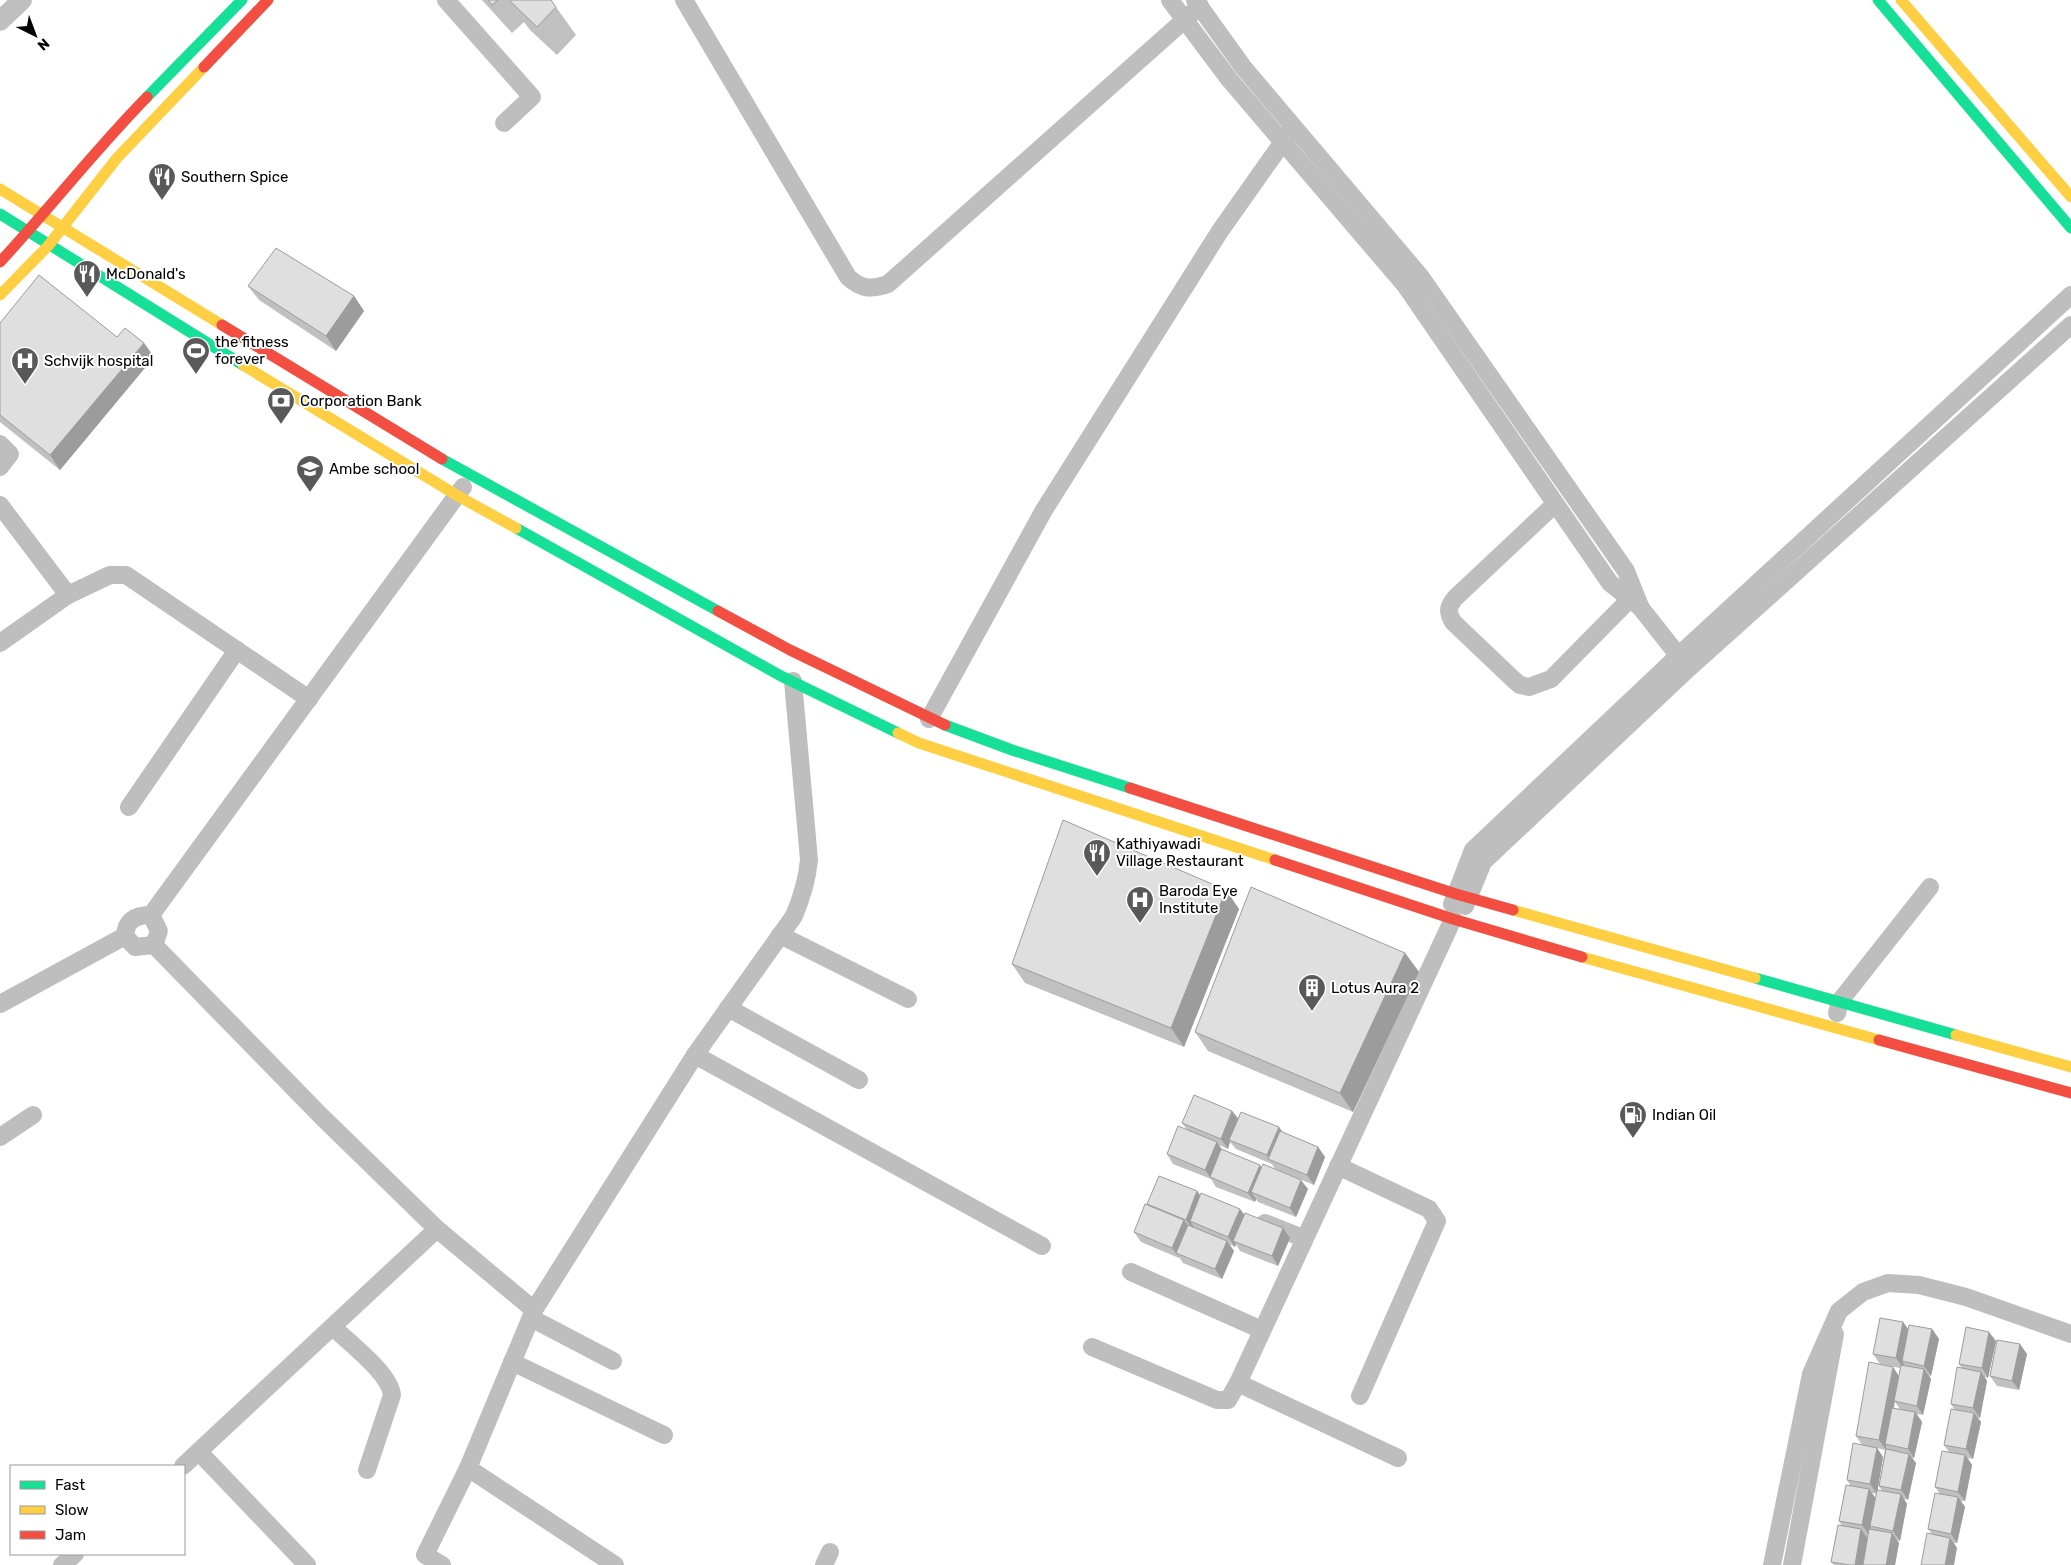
<svg xmlns="http://www.w3.org/2000/svg" width="2071" height="1565" viewBox="0 0 2071 1565" font-family="Rubik,sans-serif">
  <rect width="100%" height="100%" fill="#fff"/>
  <g fill="none" stroke-linecap="round" stroke-linejoin="round">
    <path stroke="#bfbfbf" stroke-width="20" d="M0,21l22,-21"/>
    <g stroke="#bebebe" stroke-width="18">
      <path d="M446,0l86,97 -28,26"/>
      <path d="M684,0l164,277c13,12 23,13 40,7l312,-278"/>
      <path d="M1170,0l59,79 176,206 205,298 30,24 45,57"/>
      <path d="M1195,0l48,67 177,209 206,295 14,35"/>
      <path d="M0,444l10,10 -10,13"/>
      <path d="M1555,504l-100,94c-7,9 -8,13 -2,24l61,58 6,5 9,2 22,-8 79,-80"/>
      <path d="M0,505l68,90 -68,48"/>
      <path d="M68,595l42,-20h16l183,124"/>
      <path d="M929,719l115,-209 176,-279 70,-99"/>
      <path d="M129,807l108,-157"/>
      <path d="M1452,904l21,-54 205,-194 393,-361"/>
      <path d="M1465,906l18,-44 206,-194 382,-343"/>
      <path d="M151,915l312,-428"/>
      <path d="M151,915c-15,0 -25,5 -26,21l10,11 19,-2"/>
      <path d="M151,915l8,16 -5,14"/>
      <path d="M780,935l128,64"/>
      <path d="M154,945l167,171 116,113 97,81"/>
      <path d="M0,1004l125,-68"/>
      <path d="M728,1008l131,72"/>
      <path d="M1837,1013l3,-12 90,-114"/>
      <path d="M695,1055l347,191"/>
      <path d="M0,1137l33,-22"/>
      <path d="M1338,1166l91,43 8,12 -77,175"/>
      <path d="M1265,1223l38,15"/>
      <path d="M1131,1272l131,58"/>
      <path d="M531,1318l82,43"/>
      <path d="M333,1327c16,16 57,46 59,68l-25,75"/>
      <path d="M1092,1347l125,53h11l10,-17 215,-464"/>
      <path d="M512,1362l152,73"/>
      <path d="M1238,1383l160,75"/>
      <path d="M200,1453l107,112"/>
      <path d="M183,1466l254,-237"/>
      <path d="M468,1468l147,97"/>
      <path d="M62,1565l13,-11"/>
      <path d="M442,1565l-17,-10 43,-87 66,-158 161,-255 99,-139c8,-19 13,-35 15,-56l-16,-179"/>
      <path d="M824,1565l6,-13"/>
      <path d="M1772,1565l39,-191 28,-63 24,-19 25,-9 31,2 47,12 105,37"/>
      <path d="M1792,1565l43,-231"/>
    </g>
    <g stroke="#16e098" stroke-width="11">
      <path d="M1878,0l193,228"/>
      <path d="M147,97l95,-97"/>
      <path d="M0,214l243,151"/>
      <path d="M442,459l276,152"/>
      <path d="M516,528l265,148 117,57"/>
      <path d="M945,725l67,25 118,38"/>
      <path d="M1755,978l201,57"/>
    </g>
    <g stroke="#ffcf43" stroke-width="11">
      <path d="M1901,0l170,197"/>
      <path d="M0,189l222,136"/>
      <path d="M0,295l48,-49 69,-88 87,-91"/>
      <path d="M243,365l215,131 58,32"/>
      <path d="M898,733l21,10 356,117"/>
      <path d="M1513,910l242,68"/>
      <path d="M1582,957l297,83"/>
      <path d="M1956,1035l115,32"/>
    </g>
    <g stroke="#f24e42" stroke-width="11">
      <path d="M204,67l64,-67"/>
      <path d="M0,262c50,-54 95,-112 147,-165"/>
      <path d="M222,325l220,134"/>
      <path d="M718,611l72,39 155,75"/>
      <path d="M1130,788l326,106 57,16"/>
      <path d="M1275,860l178,59 129,38"/>
      <path d="M1879,1040l192,53"/>
    </g>
  </g>
  <g fill="#c0c0c0" fill-rule="evenodd">
    <path d="M482,0h69l25,35 -19,20 -27,-25 -6,-8 -12,11z"/>
    <path d="M248,286l106,10 10,15 -28,40 -77,-51z"/>
    <path d="M0,323l117,14 27,6 10,14 -94,113 -60,-48z"/>
    <path d="M1226,890l13,19 -55,138 -159,-64 -13,-19z"/>
    <path d="M1405,953l14,19 -66,140 -145,-61 -13,-19z"/>
    <path d="M1232,1111l6,7 41,9 3,5 36,15 7,10 -11,28 -39,-16 -3,-5 -36,-15 -6,-7 -2,7 -9,-4 3,4 86,40 -12,28 -38,-15 -2,-3 -1,3 -39,-15 -5,-8 -38,-15 -6,-10 20,-24 -5,-7z"/>
    <path d="M1197,1191l3,4 44,20 39,13 7,10 -12,28 -38,-15 -4,-7 -1,3 -6,-3 5,7 -12,28 -39,-16 -4,-6v1l-38,-16 -7,-10 15,-26 -2,-2z"/>
    <path d="M1903,1322l5,7h24l7,10 -8,37 -2,-1 2,4 -8,36 -6,-1 5,8 -8,36h-2l4,5 -8,37 -4,-1 3,5 -7,37 -3,-1 2,3 -4,22h-61l-3,-3 11,-36 -3,-5 11,-36 -3,-5 15,-35 -6,-9 43,-60 1,-8 -20,-4 -7,-10zM1895,1402l5,7 -6,-1zM1877,1448l8,2 -6,36 3,5 -5,1 6,-35zM1872,1493l5,1 -1,5z"/>
    <path d="M1996,1341l-8,37 -3,-1 2,4 -7,37h-2l3,4 -8,37 -5,-1 4,7 -7,36h-4l4,6 -8,36h-3l3,5 -25,-14 -4,-5 12,-35 -5,-7 14,-35 -5,-7 10,-36 -3,-5 11,-36 -3,-4z"/>
    <path d="M2027,1354l-8,36 -22,-4 -7,-10z"/>
  </g>
  <g fill="#9c9c9c">
    <path d="M354,296l10,15 -28,40 -10,-15z"/>
    <path d="M144,343l10,14 -94,113 -10,-15z"/>
    <path d="M1226,890l13,19 -55,138 -13,-19z"/>
    <path d="M1405,953l14,19 -66,140 -13,-19z"/>
    <path d="M1232,1111l7,9 -10,20 1,2 -2,7 -7,-10z"/>
    <path d="M1279,1127l7,10 -15,23 -4,-5z"/>
    <path d="M1217,1142l6,10 -13,25 -5,-7z"/>
    <path d="M1318,1147l7,10 -11,28 -7,-10z"/>
    <path d="M1260,1165l6,10 -15,17 5,7 -1,3 -7,-9z"/>
    <path d="M1301,1180l7,9 -12,28 -6,-9z"/>
    <path d="M1197,1191l7,10 -14,20 4,6 -1,2 -7,-9z"/>
    <path d="M1240,1209l7,9 -14,23 3,3 -1,3 -7,-10z"/>
    <path d="M1184,1220l7,10 -15,23 3,5 -7,-10z"/>
    <path d="M1283,1228l7,10 -12,28 -6,-10z"/>
    <path d="M1227,1241l7,10 -12,28 -7,-10z"/>
    <path d="M1903,1322l7,10 -8,29 2,3 -1,4 -7,-10z"/>
    <path d="M1932,1329l7,10 -8,37 -7,-10z"/>
    <path d="M1989,1332l7,9 -8,37 -6,-10z"/>
    <path d="M2020,1344l7,10 -8,36 -7,-9z"/>
    <path d="M1893,1367l6,9 -12,69 -2,-1 1,2v4l-7,-10z"/>
    <path d="M1924,1369l7,10 -8,36 -6,-9z"/>
    <path d="M1981,1372l6,9 -7,37 -7,-10z"/>
    <path d="M1915,1412l7,10 -8,36 -6,-9z"/>
    <path d="M1974,1413l7,9 -8,37 -7,-10z"/>
    <path d="M1877,1448l6,9 -6,37 -7,-10z"/>
    <path d="M1909,1454l7,9 -8,37 -7,-10z"/>
    <path d="M1965,1455l7,10 -7,36 -7,-9z"/>
    <path d="M1869,1489l7,10 -7,36 -7,-10z"/>
    <path d="M1901,1494l6,10 -7,37 -7,-10z"/>
    <path d="M1958,1497l7,10 -8,36 -6,-9z"/>
    <path d="M1861,1529l7,10 -5,26h-8z"/>
    <path d="M1892,1533l7,10 -4,22h-9z"/>
    <path d="M1950,1538l7,10 -3,17h-9z"/>
  </g>
  <g fill="#dfdfdf" stroke="#9c9c9c">
    <path d="M488,0h10l-6,5z"/>
    <path d="M511,0h40l5,7 -19,20 -27,-26z"/>
    <path d="M276,248l78,48 -28,40 -78,-50z"/>
    <path d="M39,275l78,62 8,-9 19,15 -94,112 -50,-40v-92z"/>
    <path d="M1063,820l163,70 -55,138 -159,-64z"/>
    <path d="M1251,887l154,66 -65,140 -145,-61z"/>
    <path d="M1194,1095l38,16 -11,28 -39,-16z"/>
    <path d="M1241,1112l38,15 -12,28 -38,-15z"/>
    <path d="M1178,1126l39,16 -12,28 -38,-16z"/>
    <path d="M1280,1131l38,16 -11,28 -39,-16z"/>
    <path d="M1221,1149l39,16 -12,28 -38,-16z"/>
    <path d="M1263,1164l38,16 -11,28 -39,-16z"/>
    <path d="M1159,1176l38,15 -11,29 -39,-16z"/>
    <path d="M1201,1193l39,16 -12,28 -38,-16z"/>
    <path d="M1145,1204l39,16 -12,28 -38,-16z"/>
    <path d="M1245,1213l38,15 -11,28 -39,-15z"/>
    <path d="M1188,1225l39,16 -12,28 -39,-16z"/>
    <path d="M1880,1318l23,4 -7,36 -23,-4z"/>
    <path d="M1909,1325l23,4 -8,37 -22,-5z"/>
    <path d="M1966,1327l23,5 -7,36 -23,-4z"/>
    <path d="M1997,1340l23,4 -8,37 -22,-5z"/>
    <path d="M1869,1362l24,5 -14,73 -23,-4z"/>
    <path d="M1901,1365l23,4 -7,37 -23,-5z"/>
    <path d="M1957,1367l24,5 -8,36 -22,-4z"/>
    <path d="M1892,1408l23,4 -7,37 -23,-5z"/>
    <path d="M1951,1409l23,4 -8,36 -22,-4z"/>
    <path d="M1853,1443l24,5 -7,36 -23,-4z"/>
    <path d="M1886,1449l23,5 -8,36 -22,-4z"/>
    <path d="M1942,1451l23,4 -7,37 -23,-5z"/>
    <path d="M1846,1485l23,4 -7,36 -23,-4z"/>
    <path d="M1877,1490l24,4 -8,37 -23,-5z"/>
    <path d="M1935,1493l23,4 -7,37 -23,-5z"/>
    <path d="M1838,1525l23,4 -6,36h-5l-19,-3z"/>
    <path d="M1869,1529l23,4 -6,32h-23z"/>
    <path d="M1927,1533l23,5 -5,27h-24z"/>
  </g>
  <defs>
    <symbol id="restaurant-pin" viewBox="-11 -11 22 30"><path d="M0 17L-7.5 6A9.5 9.5 0 1 1 7.5 6Z" fill="#595959" stroke="#fff"/><path d="M-5-6h1v4h1v-4h1v4h1v-4h1v5L-1.5 .5V6h-2V.5L-5-1ZM5-6V6H3V1.5H1.5Q1.5-4 5-6Z" fill="#fff"/></symbol>
    <symbol id="stadium-pin" viewBox="-11 -11 22 30"><path d="M0 17L-7.5 6A9.5 9.5 0 1 1 7.5 6Z" fill="#595959" stroke="#fff"/><path d="M0-5a6.5 5 0 1 0 0 10a6.5 5 0 1 0 0-10ZM-3.5-1.8h7v3.6h-7Z" fill="#fff"/></symbol>
    <symbol id="hospital-pin" viewBox="-11 -11 22 30"><path d="M0 17L-7.5 6A9.5 9.5 0 1 1 7.5 6Z" fill="#595959" stroke="#fff"/><path d="M-5-5h3v3.5h4V-5h3V5h-3V1.5h-4V5h-3Z" fill="#fff"/></symbol>
    <symbol id="bank-pin" viewBox="-11 -11 22 30"><path d="M0 17L-7.5 6A9.5 9.5 0 1 1 7.5 6Z" fill="#595959" stroke="#fff"/><path d="M-6-4H6V4H-6ZM0-2.3a2.3 2.3 0 1 0 0 4.6a2.3 2.3 0 1 0 0-4.6Z" fill="#fff"/></symbol>
    <symbol id="school-pin" viewBox="-11 -11 22 30"><path d="M0 17L-7.5 6A9.5 9.5 0 1 1 7.5 6Z" fill="#595959" stroke="#fff"/><path d="M0-5L7-2L0 1L-7-2ZM-4 1L0 2.5L4 1V4Q0 6-4 4Z" fill="#fff"/></symbol>
    <symbol id="building-pin" viewBox="-11 -11 22 30"><path d="M0 17L-7.5 6A9.5 9.5 0 1 1 7.5 6Z" fill="#595959" stroke="#fff"/><path d="M-4-6H4V6H1V3H-1V6H-4ZM-2.5-4.3h1.7v1.8h-1.7ZM.8-4.3h1.7v1.8H.8ZM-2.5-1h1.7V.8h-1.7ZM.8-1h1.7V.8H.8Z" fill="#fff"/></symbol>
    <symbol id="fuel-pin" viewBox="-11 -11 22 30"><path d="M0 17L-7.5 6A9.5 9.5 0 1 1 7.5 6Z" fill="#595959" stroke="#fff"/><path d="M-5.5-6h7V0h2V4h1.3V-2.5L3-4.5l.8-.8L6-3V5H2.5V1h-1V6h-7ZM-4.2-4.7v3.2H.2V-4.7Z" fill="#fff"/></symbol>
  </defs>
  <g fill-rule="evenodd">
    <use href="#restaurant-pin" x="146" y="161" width="32" height="43"/>
    <use href="#restaurant-pin" x="71" y="258" width="32" height="43"/>
    <use href="#stadium-pin" x="180" y="335" width="32" height="43"/>
    <use href="#hospital-pin" x="9" y="345" width="32" height="43"/>
    <use href="#bank-pin" x="265" y="385" width="32" height="43"/>
    <use href="#school-pin" x="294" y="453" width="32" height="43"/>
    <use href="#restaurant-pin" x="1081" y="837" width="32" height="43"/>
    <use href="#hospital-pin" x="1124" y="884" width="32" height="43"/>
    <use href="#building-pin" x="1296" y="972" width="32" height="43"/>
    <use href="#fuel-pin" x="1617" y="1099" width="32" height="43"/>
  </g>
  <g text-anchor="middle" stroke-width="4" stroke-linejoin="round" paint-order="stroke">
    <g font-size="15" fill="#000" stroke="#fff" text-anchor="start">
      <text x="181" y="182">Southern Spice</text>
      <text x="106" y="279">McDonald's</text>
      <text x="215" y="347">the fitness<tspan x="215" dy="17">forever</tspan></text>
      <text x="44" y="366">Schvijk hospital</text>
      <text x="300" y="406">Corporation Bank</text>
      <text x="329" y="474">Ambe school</text>
      <text x="1116" y="849">Kathiyawadi<tspan x="1116" dy="17">Village Restaurant</tspan></text>
      <text x="1159" y="896">Baroda Eye<tspan x="1159" dy="17">Institute</tspan></text>
      <text x="1331" y="993">Lotus Aura 2</text>
      <text x="1652" y="1120">Indian Oil</text>
    </g>
  </g>
  <rect x="10" y="1465" width="175" height="90" fill="#ffffff" stroke="#999999"/>
  <rect x="20" y="1481" width="25" height="8" fill="#16e098" stroke="#999999"/>
  <text x="55" y="1490" font-size="15" fill="#000000">Fast</text>
  <rect x="20" y="1506" width="25" height="8" fill="#ffcf43" stroke="#999999"/>
  <text x="55" y="1515" font-size="15" fill="#000000">Slow</text>
  <rect x="20" y="1531" width="25" height="8" fill="#f24e42" stroke="#999999"/>
  <text x="55" y="1540" font-size="15" fill="#000000">Jam</text>
  <g transform="translate(35 35) rotate(138)" stroke="#ffffff" stroke-width="4" paint-order="stroke">
  <path d="M0-4L9 19L0 12L-9 19Z" fill="#000000"/>
  <text y="-8" font-size="14" font-weight="bold" text-anchor="middle" fill="#000000">N</text>
  </g>
</svg>
